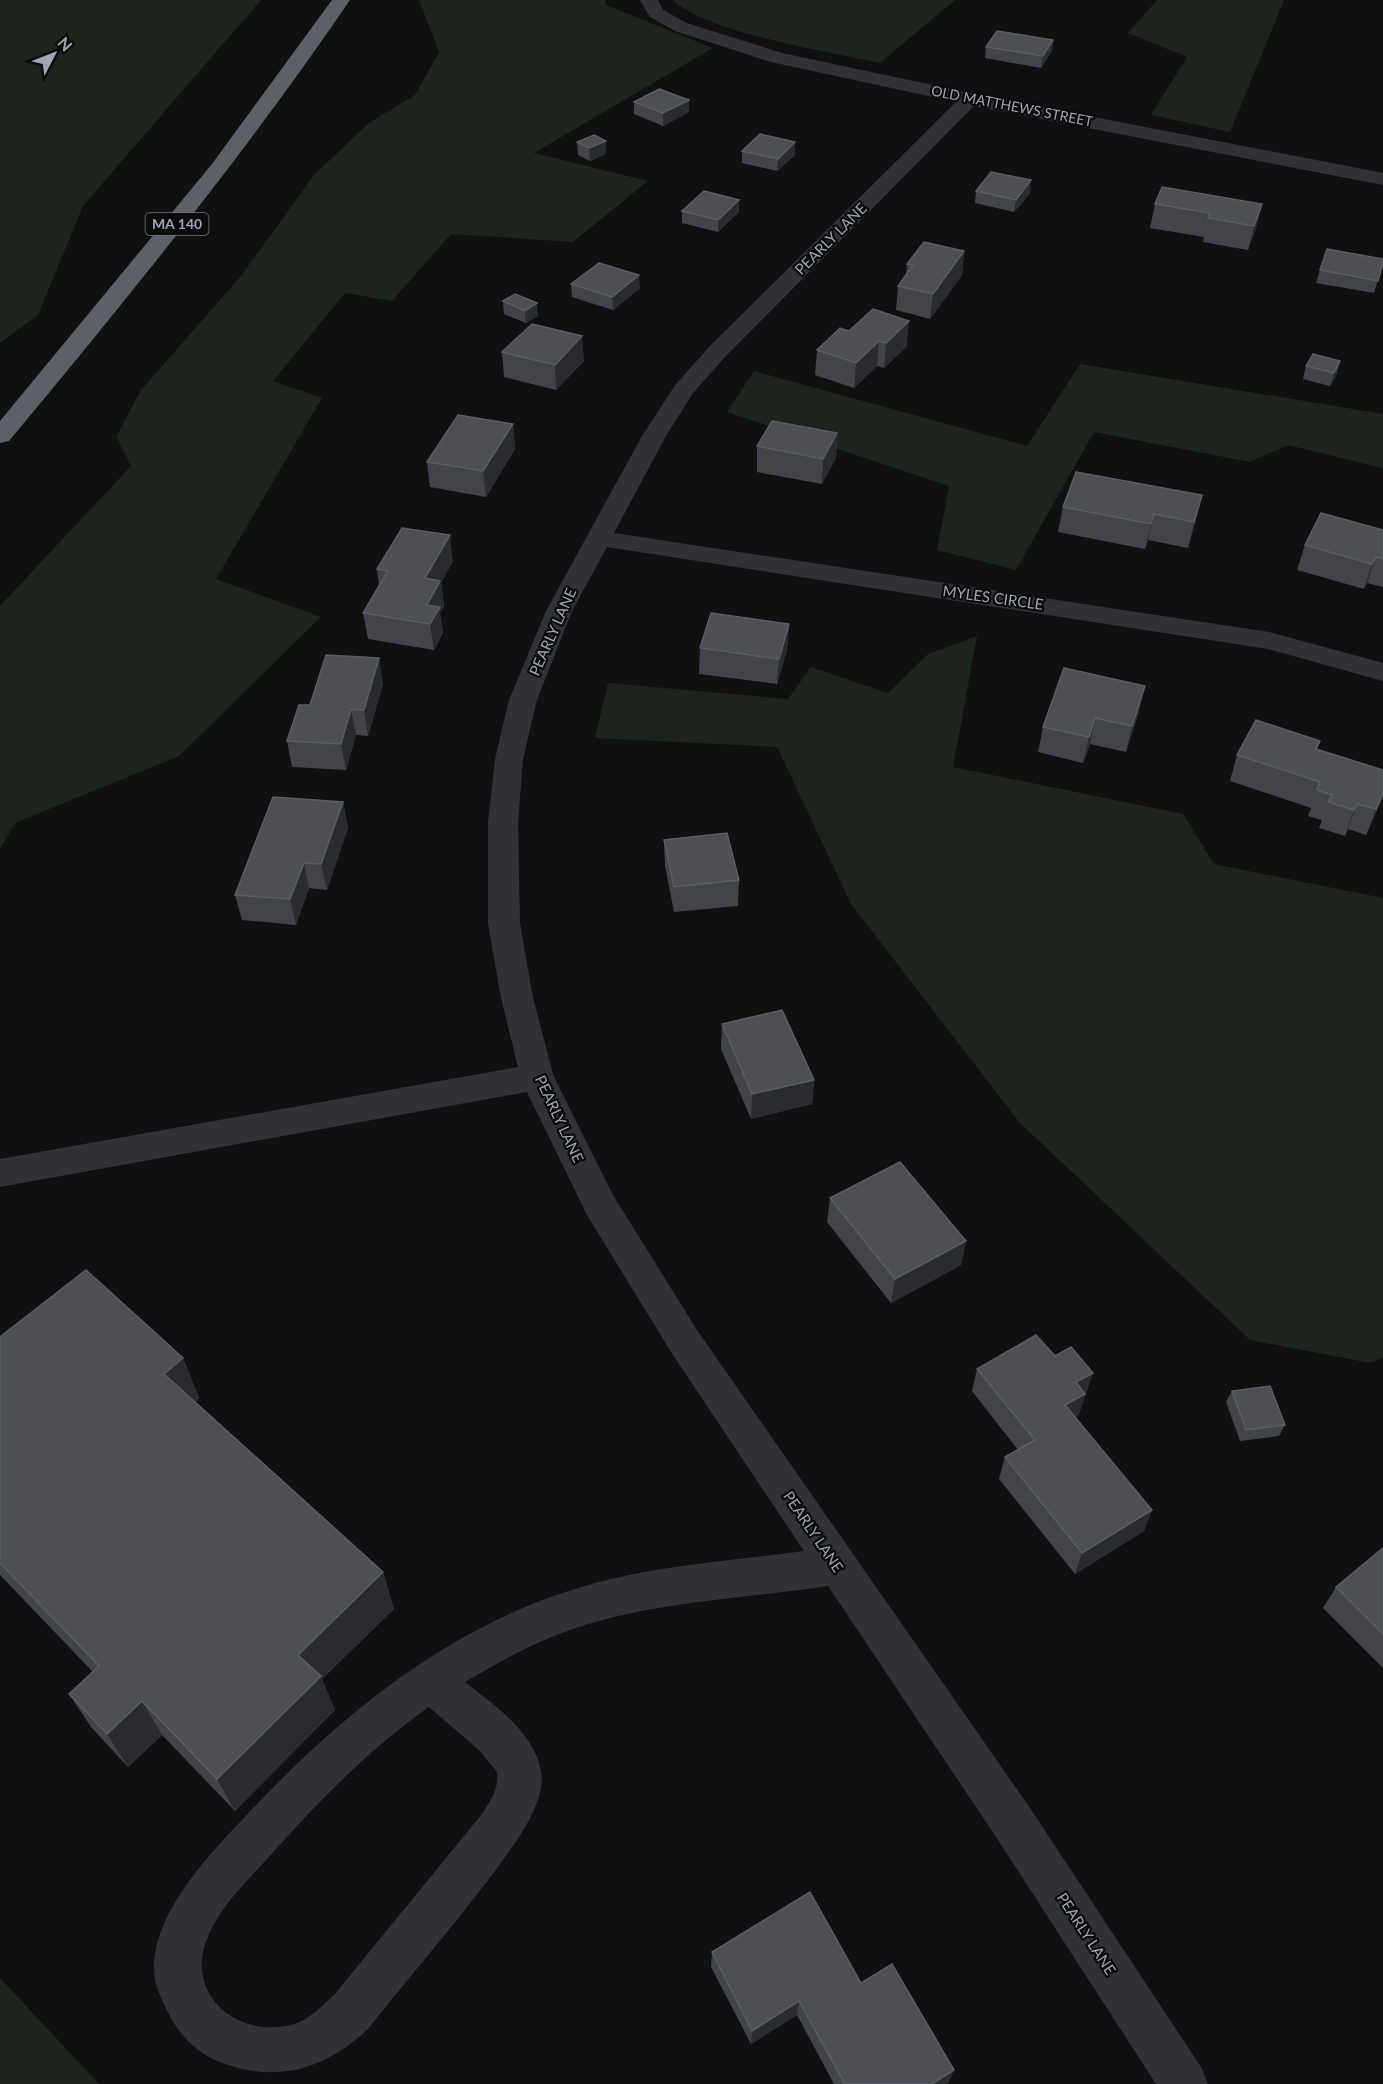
<svg xmlns="http://www.w3.org/2000/svg" width="1383" height="2084" viewBox="0 0 1383 2084" font-family="Lato,sans-serif">
  <rect width="100%" height="100%" fill="#101011"/>
  <g fill="#1c241d">
    <path d="M0,0h261l-178,206 -45,109 -38,28z"/>
    <path d="M419,0h186l1,5 107,43 -179,105 114,28 -75,61 -122,-8 -59,67 -47,-8 -72,88 49,17 -106,181 105,38 -142,139 -164,67 -15,26v-243l131,-140 -15,-29 25,-47 100,-114 73,-101 55,-52 46,-28 24,-43z"/>
    <path d="M673,0h282l-75,63c-49,-11 -173,-30 -207,-63z"/>
    <path d="M1157,0h127l-54,132 -79,-17 36,-58 -59,-24z"/>
    <path d="M1080,364l303,50v54l-95,-23 -38,17 -156,-30 -78,138 -79,-20 12,-64 -222,-74 27,-41 273,75z"/>
    <path d="M977,636l-24,131 230,47 31,50 169,34v460l-13,5 -120,-23 -230,-217 -169,-219 -74,-157 -182,-9 13,-55 180,16 23,-32 77,26 40,-39z"/>
    <path d="M0,1978l99,106h-99z"/>
  </g>
  <g fill="none" stroke-linecap="round" stroke-linejoin="round">
    <path fill="#313236" fill-rule="evenodd" d="M640,0h18l5,10 24,13 95,30 188,40 413,80v12l-409,-79 -249,251 -32,36 -27,43 -52,97 655,99 114,31v18l-115,-32 -661,-102 -35,64 -35,89 -14,59 -5,64 2,100 13,75 21,79 59,118 84,135 333,478 171,259 7,17h-52l-158,-244 -170,-254c-84,13 -171,15 -252,42 -40,13 -75,33 -111,54 29,23 69,50 76,89 5,23 -15,57 -28,75 -45,64 -97,122 -145,183 -45,42 -93,55 -151,32 -20,-9 -37,-25 -47,-45 -7,-13 -16,-31 -16,-47 0,-56 52,-111 88,-149 101,-109 218,-204 365,-240 65,-16 132,-20 197,-29l-133,-199 -84,-137 -60,-123 -527,95v-28l518,-92 -17,-69 -13,-75v-100l7,-64 14,-59 37,-89 96,-175 34,-52 33,-37 247,-245 -185,-40 -96,-31 -25,-14zM429,1707l51,44 17,21c2,17 -6,28 -15,42l-148,181c-12,11 -24,24 -40,29 -54,16 -110,-28 -87,-85 12,-31 38,-56 60,-80 49,-55 101,-109 162,-152z"/>
    <path fill="#5d6068" fill-rule="evenodd" d="M332,0h18c-105,154 -222,298 -341,441l-9,2v-22l212,-257z"/>
  </g>
  <g fill="#434449">
    <path d="M1053,40l-1,11 -11,17 -56,-10 1,-11z"/>
    <path d="M689,100v12l-26,14 -29,-12v-12z"/>
    <path d="M606,141v13l-16,7 -12,-6 -1,-13z"/>
    <path d="M742,151l53,4 -18,16 -35,-8z"/>
    <path d="M976,191l54,2 -16,19 -39,-9z"/>
    <path d="M739,200v12l-21,20 -36,-9v-12z"/>
    <path d="M1155,204h107l-6,24 -8,22 -45,-8 1,-5 -54,-9z"/>
    <path d="M964,251l-2,24 -32,44 -34,-9 2,-24 8,-11 1,-11z"/>
    <path d="M1383,263l-9,30 -58,-10 4,-13z"/>
    <path d="M571,284l69,4 -27,22 -41,-13z"/>
    <path d="M503,301l35,15 -12,7 -22,-9z"/>
    <path d="M849,331l58,15 -23,22 -7,-2 -23,22 -39,-13 2,-25z"/>
    <path d="M502,352l82,9 -28,29 -52,-13z"/>
    <path d="M1340,361l-3,13 -7,12 -27,-7 3,-13z"/>
    <path d="M513,424l2,25 -29,48 -56,-10 -3,-25z"/>
    <path d="M837,433l-1,25 -14,26 -65,-12v-26z"/>
    <path d="M1202,495l-14,53 -40,-8 -3,9 -87,-17 5,-25z"/>
    <path d="M1383,530v57l-16,-4 -3,6 -67,-19 8,-25z"/>
    <path d="M453,561l-12,22 3,24 -4,5 3,21 -9,17 -66,-11 -5,-26 16,-27 -2,-17z"/>
    <path d="M789,624l-2,26 -10,34 -78,-10 1,-26z"/>
    <path d="M383,684l-15,52 -12,-1 -10,35 -54,-3 -5,-26 23,-36z"/>
    <path d="M1139,712l-13,40 -36,-8 -7,19 -45,-11 5,-25z"/>
    <path d="M1320,741l-3,8 66,48 -17,38 -18,-6 -3,7 -26,-8 3,-8 -14,-4 3,-8 -81,-27 7,-26z"/>
    <path d="M343,802l5,26 -21,62 -18,-2 -13,37 -54,-5 -7,-25z"/>
    <path d="M664,840l75,40 -1,26 -64,6 -9,-46z"/>
    <path d="M722,1024l92,56 -2,24 -61,15 -30,-70z"/>
    <path d="M830,1198l136,43 -5,24 -70,38 -64,-81z"/>
    <path d="M0,1337l183,21 16,40 -4,4 188,170 11,37 -72,70 13,31 -100,101 -73,-76 -34,32 -37,-40 -22,-33 24,-22 -93,-97z"/>
    <path d="M977,1369l116,4 -15,43 -3,2 77,92 -8,21 -69,43 -76,-95 6,-22 13,-7 -46,-59z"/>
    <path d="M1232,1391l53,34 -6,11 -39,5 -14,-39z"/>
    <path d="M1383,1548v120l-60,-60 13,-21z"/>
    <path d="M712,1952l149,31 93,87 -6,13 -2,1h-112l-37,-69 -46,29 -40,-77z"/>
  </g>
  <g fill="#2a2b2e">
    <path d="M1053,40l-1,11 -11,17 2,-12z"/>
    <path d="M689,100v12l-26,14v-13z"/>
    <path d="M606,141v13l-16,7 -1,-13z"/>
    <path d="M795,142v13l-18,16 1,-12z"/>
    <path d="M1031,180l-1,13 -16,19 2,-12z"/>
    <path d="M739,200v12l-21,20v-12z"/>
    <path d="M1262,204l-6,24 -8,22 6,-24z"/>
    <path d="M964,251l-2,24 -32,44 3,-25z"/>
    <path d="M639,275l1,13 -27,22 -1,-13z"/>
    <path d="M537,303l1,13 -12,7 -1,-12z"/>
    <path d="M909,321l-2,25 -23,22 2,-25z"/>
    <path d="M582,336l2,25 -28,29 -1,-25z"/>
    <path d="M879,341l-2,25 -23,22 2,-25z"/>
    <path d="M1340,361l-3,13 -7,12 4,-13z"/>
    <path d="M513,424l2,25 -29,48 -3,-26z"/>
    <path d="M837,433l-1,25 -14,26 1,-25z"/>
    <path d="M1202,495l-6,26 -8,27 6,-26z"/>
    <path d="M1154,514l-6,26 -3,9 6,-25z"/>
    <path d="M450,535l3,26 -12,22 3,24 -4,5 3,21 -9,17 -7,-45 -2,-27z"/>
    <path d="M1376,557l-9,26 -3,6 8,-25z"/>
    <path d="M789,624l-2,26 -10,34 2,-25z"/>
    <path d="M379,658l4,26 -15,52 -4,-26z"/>
    <path d="M1145,686l-6,26 -13,40 6,-26z"/>
    <path d="M351,709l5,26 -10,35 -5,-26z"/>
    <path d="M1095,718l-5,26 -7,19 6,-26z"/>
    <path d="M1383,793v4l-17,38 10,-26z"/>
    <path d="M343,802l5,26 -21,62 -6,-26z"/>
    <path d="M1357,804l-9,25 -3,7 9,-26z"/>
    <path d="M304,863l5,25 -13,37 -6,-26z"/>
    <path d="M814,1080l-2,24 -61,15 1,-25z"/>
    <path d="M966,1241l-5,24 -70,38 4,-24z"/>
    <path d="M183,1358l16,40 -18,16 -17,-40z"/>
    <path d="M1093,1373l-15,43 -20,12 7,-23 11,-23z"/>
    <path d="M1152,1510l-8,21 -69,43 7,-21z"/>
    <path d="M383,1572l11,37 -72,70 13,31 -100,101 -18,-32 81,-124z"/>
    <path d="M142,1701l20,34 -34,32 -21,-33z"/>
    <path d="M799,2001l-2,14 -46,29 1,-13z"/>
    <path d="M954,2070l-6,13 -2,1h-14z"/>
  </g>
  <g fill="#4d4f54" stroke="#5a5d63" stroke-width="1.5">
    <path d="M997,31l56,9 -10,16 -57,-9z"/>
    <path d="M659,89l30,11 -26,13 -29,-11z"/>
    <path d="M760,134l35,8 -17,17 -36,-8z"/>
    <path d="M594,135l12,6 -17,7 -12,-6z"/>
    <path d="M991,172l40,8 -15,20 -40,-9z"/>
    <path d="M1162,187l100,17 -8,22 -46,-8 2,-5 -55,-9z"/>
    <path d="M704,191l35,9 -21,20 -36,-9z"/>
    <path d="M924,242l40,9 -31,43 -35,-8 15,-21 -6,-1z"/>
    <path d="M1327,249l56,10v4l-5,18 -58,-11z"/>
    <path d="M599,263l40,12 -27,22 -41,-13z"/>
    <path d="M515,294l22,9 -12,8 -22,-10z"/>
    <path d="M873,309l36,12 -23,22 -7,-2 -23,22 -39,-13 23,-22 9,3z"/>
    <path d="M532,324l50,12 -27,29 -53,-13z"/>
    <path d="M1313,354l27,7 -6,12 -28,-7z"/>
    <path d="M458,415l55,9 -30,47 -56,-9z"/>
    <path d="M772,421l65,12 -14,26 -66,-13z"/>
    <path d="M1076,472l126,23 -8,27 -40,-8 -3,10 -88,-17z"/>
    <path d="M1321,513l62,17v29l-7,-2 -4,7 -67,-19z"/>
    <path d="M402,528l48,7 -25,43 15,3 -13,24 13,2 -10,17 -67,-11 25,-42 -11,-2z"/>
    <path d="M711,613l78,11 -10,35 -79,-11z"/>
    <path d="M326,655l53,3 -15,52 -13,-1 -10,35 -54,-3 12,-36h11z"/>
    <path d="M1064,668l81,18 -13,40 -37,-8 -6,19 -46,-10z"/>
    <path d="M1256,720l64,21 -4,8 67,21v23l-7,16 -19,-5 -3,6 -26,-8 4,-7 -15,-5 3,-8 -83,-27z"/>
    <path d="M273,797l70,5 -22,62 -17,-1 -14,36 -55,-4z"/>
    <path d="M727,833l12,47 -65,7 -10,-47z"/>
    <path d="M782,1010l32,70 -62,14 -30,-70z"/>
    <path d="M900,1162l66,79 -71,38 -65,-81z"/>
    <path d="M86,1270l97,88 -19,16 219,198 -85,83 23,21 -104,103 -75,-78 -35,33 -38,-40 30,-28 -99,-103v-226z"/>
    <path d="M1036,1335l19,21 16,-9 22,26 -17,9 9,12 -20,11 87,105 -70,43 -77,-96 30,-17 -58,-71z"/>
    <path d="M1270,1386l15,39 -39,5 -14,-39z"/>
    <path d="M1383,1548v86l-47,-47z"/>
    <path d="M810,1892l51,91 31,-19 62,106 -22,14h-87l-46,-83 -47,30 -40,-79z"/>
  </g>
  <g text-anchor="middle" stroke-width="4.5" stroke-linejoin="round" paint-order="stroke">
    <g font-size="14" fill="#a0a7b3" stroke="#0b0b0c">
      <text transform="translate(1012 106) rotate(11)" y="5">OLD MATTHEWS STREET</text>
    </g>
    <rect fill="#0b0b0c" stroke="#737881" stroke-width="1.5" x="145.5" y="213" width="63" height="22" rx="4.5"/>
    <g font-size="14" font-weight="bold" fill="#a0a7b3">
      <text x="177" y="229">MA 140</text>
    </g>
    <g font-size="15" fill="#a0a7b3" stroke="#0b0b0c">
      <text transform="translate(831 239) rotate(-45)" y="5">PEARLY LANE</text>
      <text transform="translate(993 598) rotate(8)" y="5">MYLES CIRCLE</text>
      <text transform="translate(553 632) rotate(-66)" y="5">PEARLY LANE</text>
      <text transform="translate(559 1119) rotate(65)" y="5">PEARLY LANE</text>
      <text transform="translate(813 1532) rotate(56)" y="5">PEARLY LANE</text>
      <text transform="translate(1086 1934) rotate(57)" y="5">PEARLY LANE</text>
    </g>
  </g>
  <g transform="translate(54 54) rotate(48)" stroke="#0b0b0c" stroke-width="4.5" paint-order="stroke">
  <path d="M0-4.5L10 22L0 15L-10 22Z" fill="#a0a7b3"/>
  <text y="-9" font-size="16" font-weight="bold" text-anchor="middle" fill="#a0a7b3">N</text>
  </g>
</svg>
